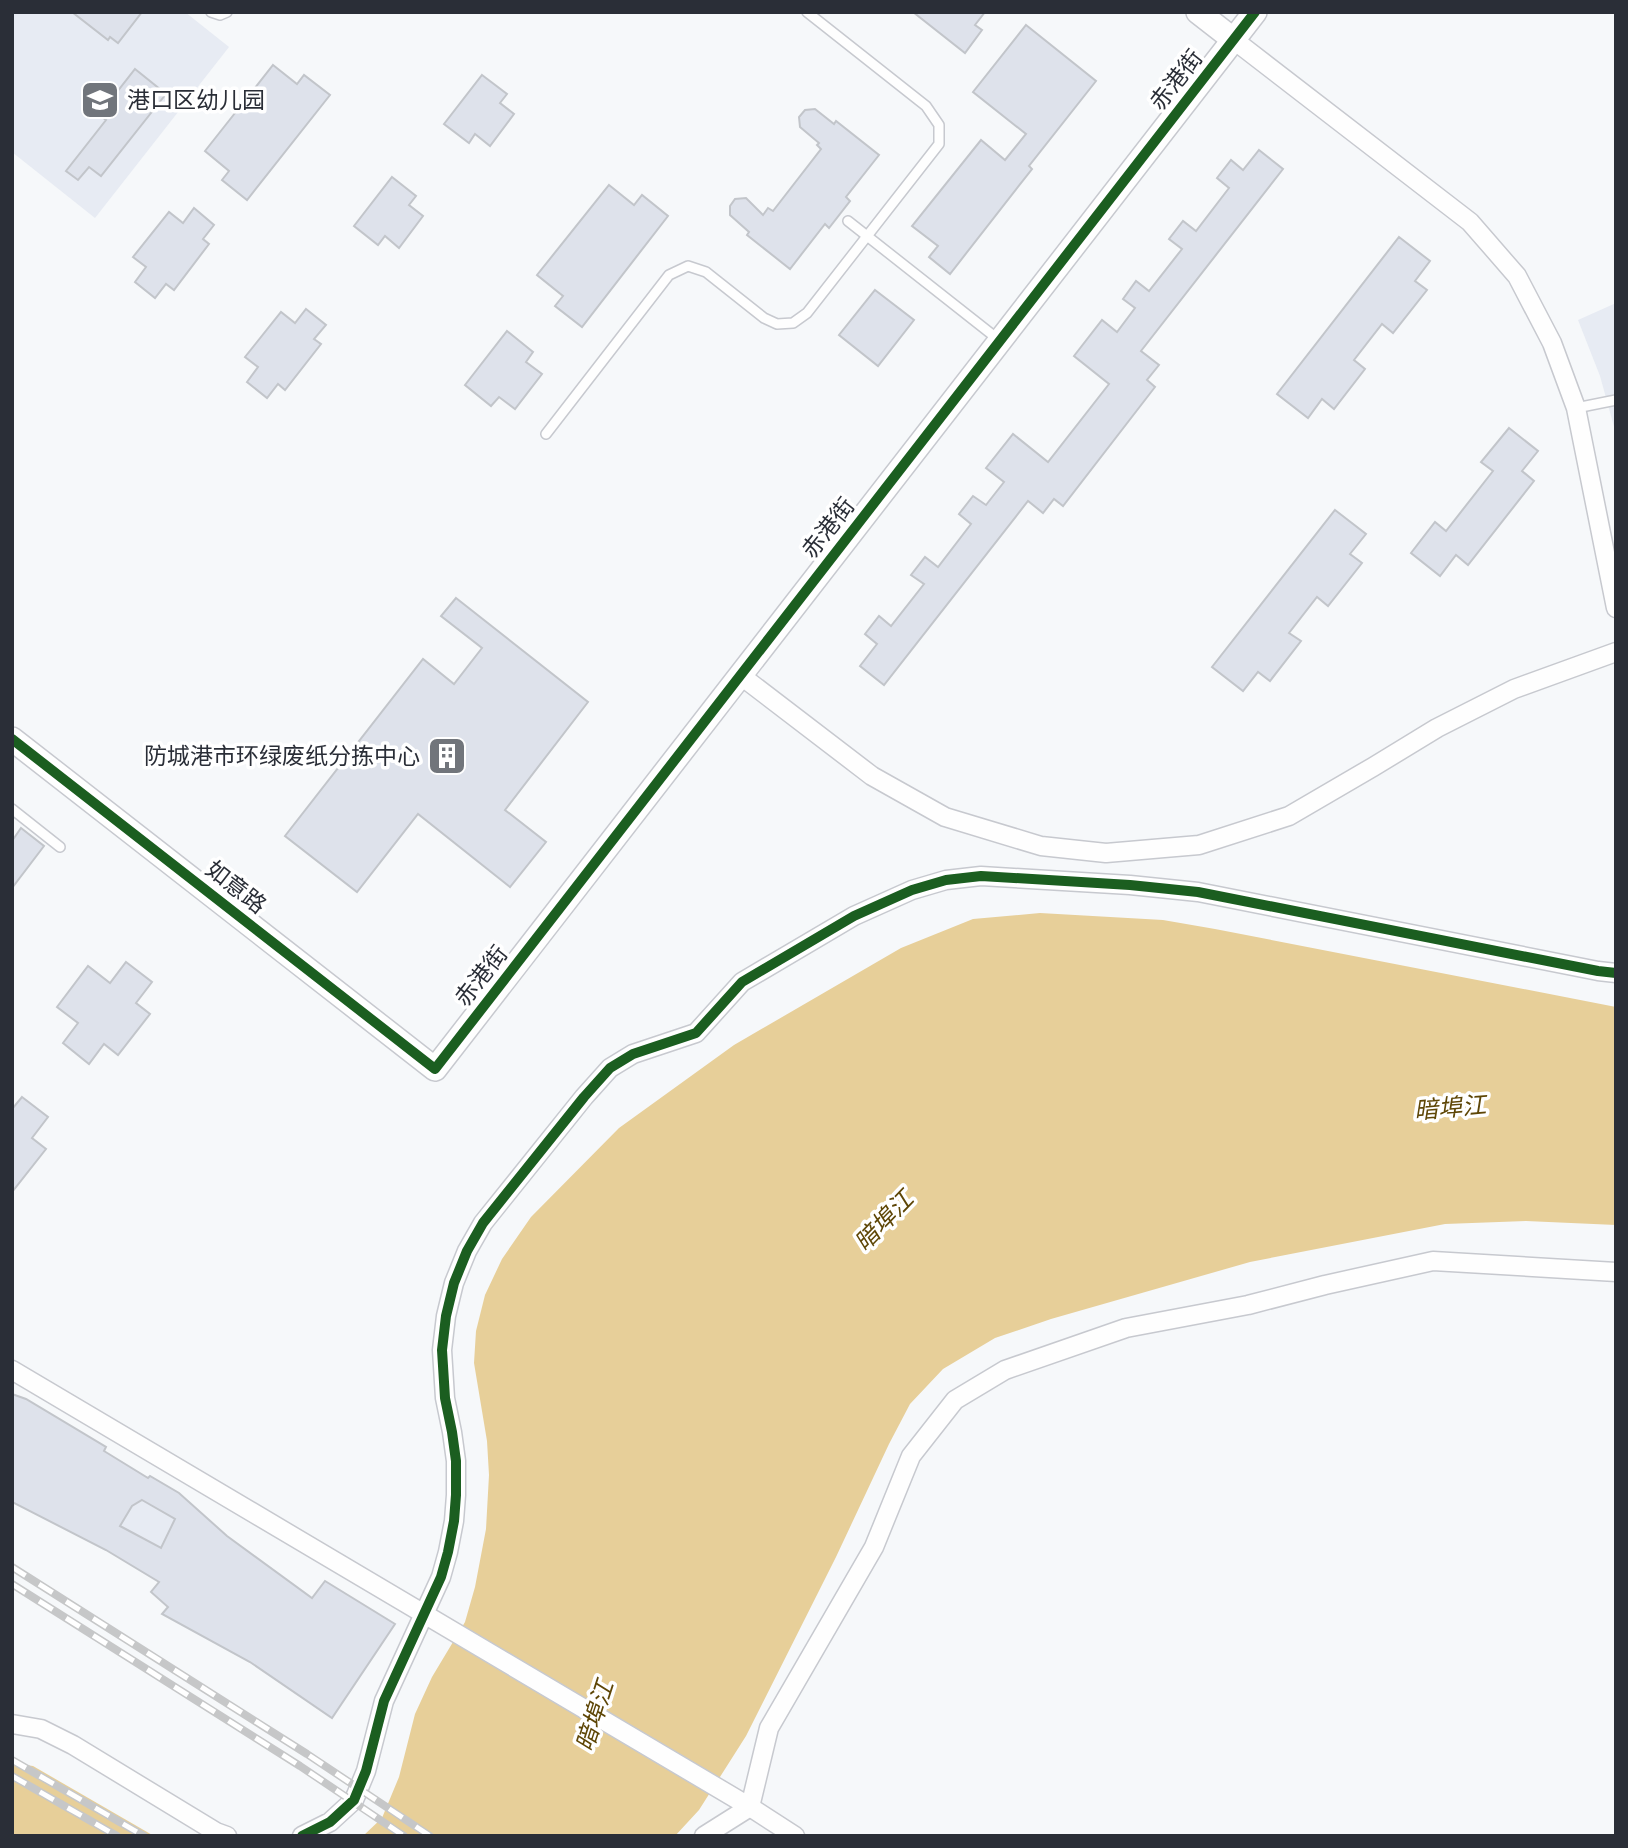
<svg xmlns="http://www.w3.org/2000/svg" width="1628" height="1848" viewBox="0 0 1628 1848" font-family="Karla,'Noto Sans SC',sans-serif">
  <rect width="100%" height="100%" fill="#f6f8fa"/>
  <g fill="#e7ebf3">
    <path d="M12,12h173l44,35 -134,171 -83,-66z"/>
    <path d="M1616,303v131l-16,-58 -22,-56z"/>
    <path d="M150,1476l25,15 15,12 -35,70 -7,2 -42,-25z"/>
  </g>
  <g fill="#e7cf99">
    <path d="M1040,913l123,7 52,9 401,78v218l-90,-4 -81,3 -195,38 -199,57 -56,19 -52,31 -33,35 -21,40 -53,113 -90,179 -47,74 -24,26h-312l19,-18 17,-41 16,-63 17,-37 33,-55 10,-35 11,-58 3,-54 -2,-34 -13,-78 2,-32 9,-36 17,-36 29,-42 88,-89 115,-83 167,-97 72,-29z"/>
    <path d="M12,1763l21,3 121,70h-142z"/>
  </g>
  <g fill="#dee2eb" stroke="#c2c5ca" stroke-width="2" fill-rule="evenodd">
    <path d="M72,12h70l-24,31 -8,-6 -2,3z"/>
    <path d="M913,12h72l-10,13 7,5 -17,23z"/>
    <path d="M1026,25l70,56 -67,85 3,3 -82,105 -21,-17 9,-11 -26,-20 69,-86 24,20 21,-26 -53,-42z"/>
    <path d="M273,65l24,19 7,-9 26,20 -83,105 -25,-20 7,-9 -24,-20z"/>
    <path d="M135,69l31,25 -65,82 -12,-9 -11,13 -12,-9 40,-51 -7,-5z"/>
    <path d="M482,75l25,19 -7,9 14,11 -24,32 -15,-12 -6,9 -25,-19z"/>
    <path d="M815,109l19,15 2,-3 43,34 -33,42 4,4 -21,27 -4,-4 -35,45 -43,-34 2,-3 -19,-17v-9l5,-7 11,-1 17,17 5,-7 5,3 48,-62 -4,-4 2,-2 -19,-16 -1,-10 6,-7z"/>
    <path d="M1259,150l24,19 -142,182 18,14 -12,15 8,7 -92,119 -9,-7 -11,14 -15,-12 -144,184 -24,-19 17,-22 -12,-10 14,-18 12,10 33,-42 -13,-9 14,-18 13,10 33,-43 -12,-10 14,-18 13,9 18,-23 -18,-14 27,-34 35,28 61,-78 -35,-28 28,-36 15,12 18,-24 -12,-9 13,-18 13,10 33,-42 -13,-10 14,-18 13,10 33,-43 -12,-10 14,-18 12,10z"/>
    <path d="M392,177l24,19 -7,9 14,11 -24,32 -14,-12 -7,9 -24,-19z"/>
    <path d="M609,185l25,20 8,-10 26,21 -86,111 -27,-21 8,-10 -26,-21z"/>
    <path d="M194,208l20,17 -11,14 6,5 -35,46 -8,-6 -11,14 -20,-16 11,-15 -13,-10 36,-45 14,11z"/>
    <path d="M1399,237l31,24 -15,20 12,9 -34,43 -11,-9 -28,36 11,9 -31,40 -12,-10 -14,19 -31,-24z"/>
    <path d="M875,290l39,30 -36,46 -39,-31z"/>
    <path d="M306,309l20,16 -12,14 7,5 -36,46 -7,-6 -11,14 -20,-16 11,-15 -13,-10 36,-45 14,11z"/>
    <path d="M507,331l26,21 -7,10 16,12 -27,35 -16,-12 -8,9 -26,-21z"/>
    <path d="M1509,428l29,23 -16,20 12,10 -66,84 -12,-10 -16,21 -29,-23 24,-31 11,9 47,-60 -12,-9z"/>
    <path d="M1335,510l31,24 -16,20 12,9 -34,43 -11,-9 -28,36 12,8 -31,40 -12,-9 -15,19 -31,-24z"/>
    <path d="M456,598l132,104 -83,108 41,32 -36,45 -92,-73 -61,78 -72,-56 138,-177 31,25 28,-36 -41,-32z"/>
    <path d="M21,828l23,18 -32,42v-47z"/>
    <path d="M126,962l26,20 -16,21 14,11 -32,41 -14,-11 -15,20 -26,-21 15,-20 -21,-16 31,-41 22,17z"/>
    <path d="M22,1097l26,20 -16,21 14,11 -34,43v-83z"/>
    <path d="M12,1394l14,5 80,48 -2,4 44,27 2,-2 29,17 48,43 85,62 13,-17 70,43 -63,94 -82,-56 -88,-48 6,-7 -17,-15 8,-10 -53,-32 -94,-48zM142,1500l33,19 -14,29 -41,-22 12,-20z"/>
  </g>
  <g fill="none" stroke-linecap="round" stroke-linejoin="round">
    <defs>
      <g id="service">
        <path d="M211,12l9,3 7,-3"/>
        <path d="M848,221l151,119"/>
        <path d="M1576,408l40,-8"/>
        <path d="M546,434l123,-159 19,-9 18,6 58,46 13,6 16,-1 14,-10 132,-169v-19l-13,-19 -119,-94"/>
        <path d="M12,809l48,38"/>
      </g>
      <g id="minor">
        <path d="M1234,40l236,182 47,54 35,67 24,65 40,200"/>
        <path d="M740,675l132,101 73,41 96,29 65,7 93,-8 90,-29 84,-49 64,-39 77,-39 102,-37"/>
        <path d="M12,1370l738,437 45,29"/>
        <path d="M12,1724l29,5 32,16 143,87 11,4"/>
        <path d="M302,1836l28,-14 24,-22 12,-29 18,-70 57,-124 7,-25 6,-31 2,-26v-34l-4,-29 -7,-34 -3,-48 4,-34 8,-33 13,-32 16,-28 101,-126 26,-29 23,-14 63,-21 46,-51 112,-66 58,-26 34,-10 35,-4 149,9 68,7 400,79 18,2"/>
        <path d="M704,1836l46,-29 19,-79 105,-181 37,-91 44,-56 50,-30 121,-42 122,-23 77,-20 108,-24 183,11"/>
      </g>
      <g id="tertiary">
        <path d="M1198,12l36,28"/>
        <path d="M12,739l423,330 820,-1057"/>
      </g>
    </defs>
    <use href="#service" stroke="#c7c9cf" stroke-width="12"/>
    <use href="#minor" stroke="#c7c9cf" stroke-width="21"/>
    <use href="#tertiary" stroke="#c7c9cf" stroke-width="26"/>
    <use href="#service" stroke="#fefefe" stroke-width="9"/>
    <use href="#minor" stroke="#fefefe" stroke-width="18"/>
    <use href="#tertiary" stroke="#fefefe" stroke-width="23"/>
    <defs>
      <g id="rail">
        <path d="M12,1567l295,187 123,82"/>
        <path d="M12,1584l288,182 104,70"/>
        <path d="M12,1760l132,76"/>
        <path d="M12,1776l105,60"/>
      </g>
    </defs>
    <use href="#rail" stroke="#c6c7c8" stroke-width="8"/>
    <use href="#rail" stroke="#fff" stroke-width="5" stroke-dasharray="16" stroke-linecap="butt"/>
    <defs>
      <g id="cycleway">
        <path d="M12,739l423,330 820,-1057"/>
        <path d="M302,1836l28,-14 24,-22 12,-29 18,-70 57,-124 7,-25 6,-31 2,-26v-34l-4,-29 -7,-34 -3,-48 4,-34 8,-33 13,-32 16,-28 101,-126 26,-29 23,-14 63,-21 46,-51 112,-66 58,-26 34,-10 35,-4 149,9 68,7 400,79 18,2"/>
      </g>
    </defs>
    <use href="#cycleway" stroke="#fff" stroke-width="15"/>
    <use href="#cycleway" stroke="#1b5e20" stroke-width="10"/>
  </g>
  <defs>
    <symbol id="school-square" viewBox="-11 -11 22 22"><rect x="-9" y="-9" width="18" height="18" rx="4" fill="#71757b" stroke="#fff"/><path d="M0-5L7-2L0 1L-7-2ZM-4 1L0 2.5L4 1V4Q0 6-4 4Z" fill="#fff"/></symbol>
    <symbol id="building-square" viewBox="-11 -11 22 22"><rect x="-9" y="-9" width="18" height="18" rx="4" fill="#71757b" stroke="#fff"/><path d="M-4-6H4V6H1V3H-1V6H-4ZM-2.5-4.3h1.7v1.8h-1.7ZM.8-4.3h1.7v1.8H.8ZM-2.5-1h1.7V.8h-1.7ZM.8-1h1.7V.8H.8Z" fill="#fff"/></symbol>
  </defs>
  <g fill-rule="evenodd">
    <use href="#school-square" x="78" y="78" width="44" height="44"/>
    <use href="#building-square" x="425" y="734" width="44" height="44"/>
  </g>
  <g text-anchor="middle" stroke-width="7" stroke-linejoin="round" paint-order="stroke">
    <g font-size="23" fill="#2a2e37" stroke="#fff">
      <text transform="translate(1176 80) rotate(-52)" y="8">赤港街</text>
      <text transform="translate(828 528) rotate(-52)" y="8">赤港街</text>
      <text transform="translate(236 887) rotate(38)" y="8">如意路</text>
      <text transform="translate(481 976) rotate(-52)" y="8">赤港街</text>
    </g>
    <g font-size="23" fill="#2a2e37" stroke="#fff" text-anchor="start">
      <text x="127" y="108">港口区幼儿园</text>
      <text x="420" y="764" text-anchor="end">防城港市环绿废纸分拣中心</text>
    </g>
    <g font-size="24" font-style="italic" fill="#5e4606" stroke="#fff">
      <text transform="translate(1450 1108) rotate(-5)" y="8">暗埠江</text>
      <text transform="translate(884 1221) rotate(-46)" y="8">暗埠江</text>
      <text transform="translate(595 1716) rotate(-72)" y="8">暗埠江</text>
    </g>
  </g>
  <rect width="1628" height="1848" fill="none" stroke="#2a2e37" stroke-width="28"/>
</svg>
